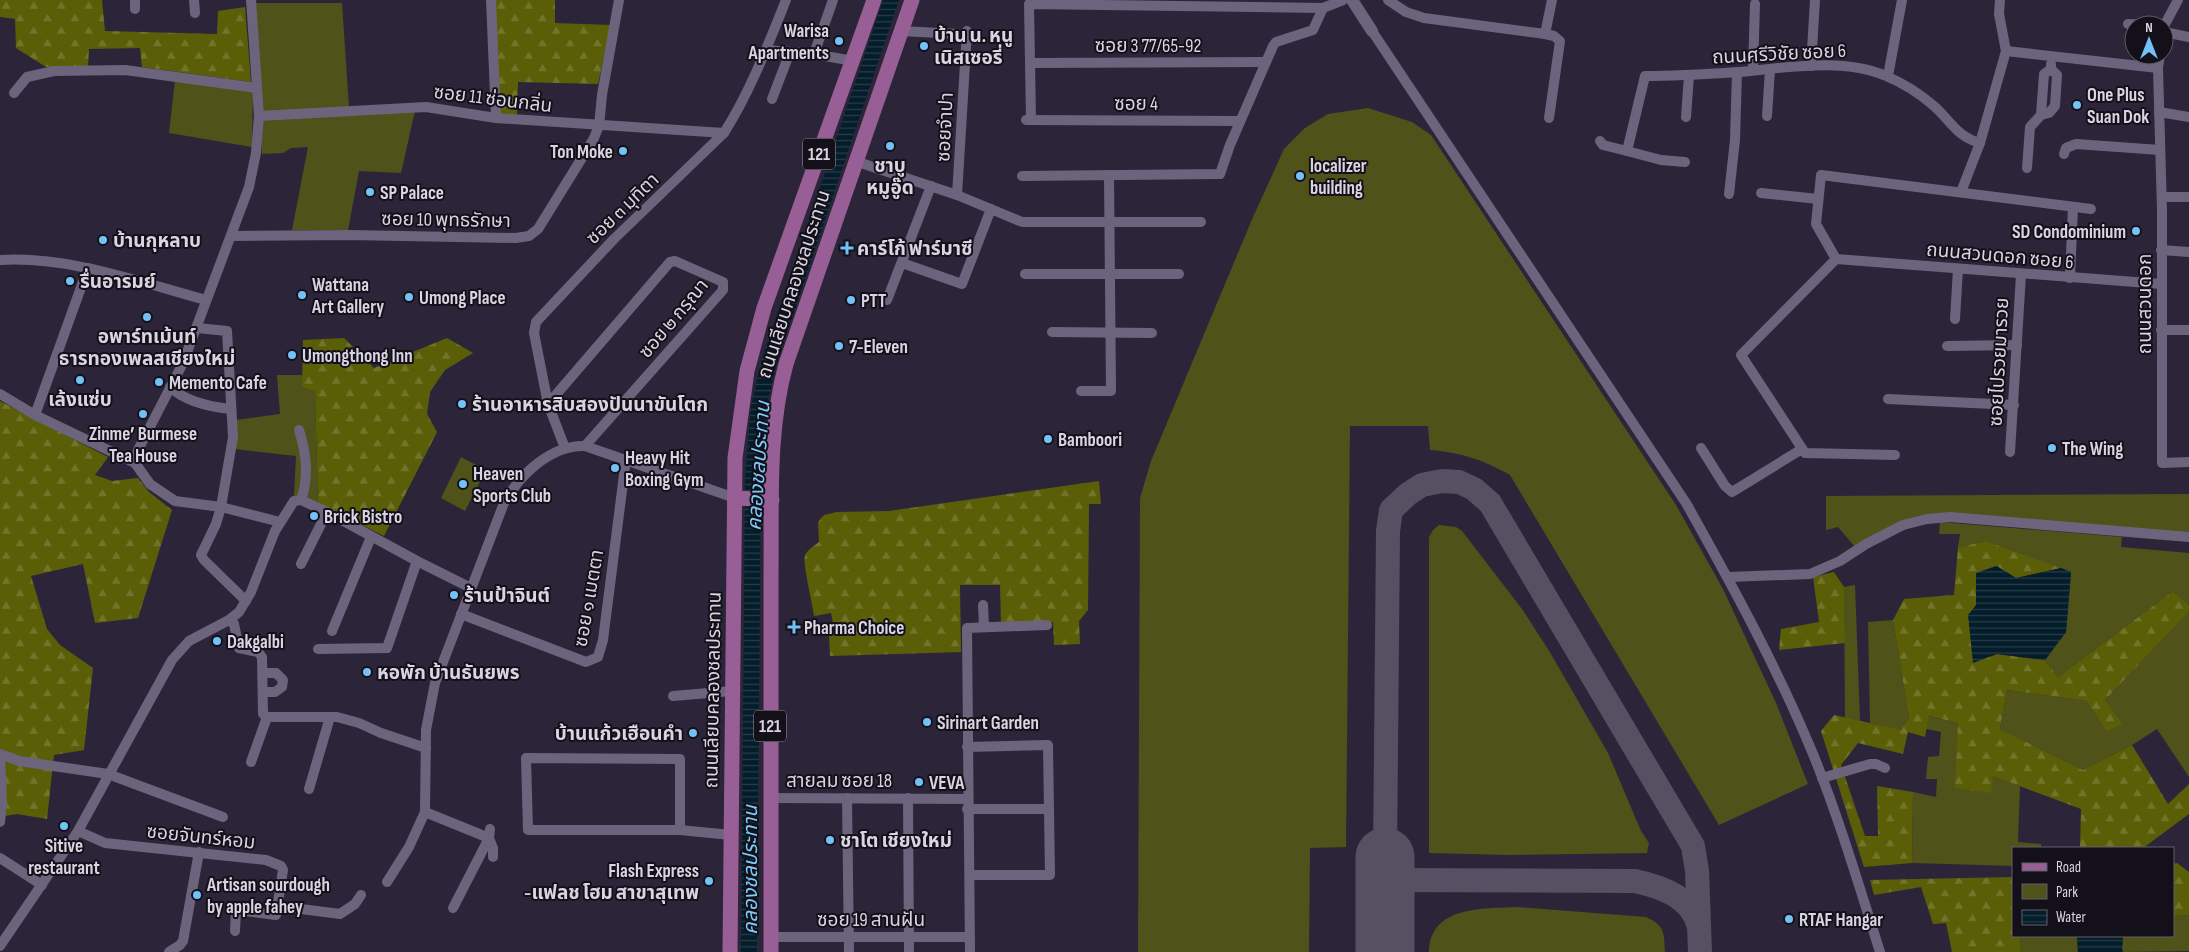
<svg xmlns="http://www.w3.org/2000/svg" width="2189" height="952" viewBox="0 0 2189 952" font-family="'Sofia Sans Condensed','Noto Sans Thai',sans-serif">
  <defs>
    <pattern id="forest-firs" width="22" height="20" patternUnits="userSpaceOnUse" patternTransform="scale(1.25)"><rect width="22" height="20" fill="#5a5e07"/><path d="M5 1l3.5 6h-7zM16 11l3.5 6h-7z" fill="#71742b"/></pattern>
    <pattern id="water-rules" width="6" height="5" patternUnits="userSpaceOnUse" patternTransform="scale(1.25)"><rect width="6" height="5" fill="#041d2a"/><path d="M0 2.5h6" fill="none" stroke="#283d49"/></pattern>
  </defs>
  <rect width="100%" height="100%" fill="#2c2539"/>
  <g fill="#4f5219">
    <path d="M254,3h88l7,104 -86,6z"/>
    <path d="M175,80l78,11 -1,56 -83,-14z"/>
    <path d="M1368,108l44,14 19,13 245,370 47,84 53,114 32,81 -89,41 -209,-350c-29,-16 -47,-22 -80,-25l-2,-24h-78l-4,421 -36,1 -1,104h-171l2,-454 11,-37 102,-244 31,-68 21,-21 23,-14z"/>
    <path d="M415,111l-14,62 -42,-2 -11,59h-56l16,-83 -17,1 -8,5 -21,1v-35z"/>
    <path d="M277,375h25v12l13,5 3,111 -24,-7 2,-40 -61,-7 1,-29 44,-6z"/>
    <path d="M461,457l25,13 -21,41 -24,-13z"/>
    <path d="M2189,494v40l-243,-19 -91,32 -17,-20 -12,3v-34z"/>
    <path d="M1940,522l182,15 -1,10 68,6v52l-16,-14 -115,86 -13,-17 21,-28 5,-60 -85,-31 -28,6 2,-13h-21z"/>
    <path d="M1439,525l17,2 6,4 60,78 29,45 57,99 33,78 8,12 -2,10 -138,2 -80,-2v-316l4,-7z"/>
    <path d="M1855,585l5,136 -15,-3 -1,-131z"/>
    <path d="M2189,612v165l-32,-48 -25,16 -49,25 -83,-41 7,-39 79,11 21,31 14,-8 -16,-24z"/>
    <path d="M1893,620l16,98 -8,13 -31,-8 -2,-101z"/>
    <path d="M1928,716l30,7 35,53 27,10 -2,56 23,2v4h-28v18l-101,-3 1,-71 23,5 1,-18h-11l2,-22 11,-1 2,-24 -15,-3z"/>
    <path d="M1517,907l129,10c19,9 18,15 19,35h-236c1,-47 55,-43 88,-45z"/>
    <path d="M2189,915v36l-66,1 -1,-3 1,-13h50v-20z"/>
    <path d="M2020,936h57l1,16h-57z"/>
  </g>
  <g fill="url(#forest-firs)">
    <path d="M0,0h102l3,31 112,3 1,-23 27,-4 6,75 -109,-15 -2,-19 -51,1 -1,17 -42,1 -30,-19 -1,-29 -15,-2z"/>
    <path d="M495,0h60v23l56,2 -13,59 -80,-2 -1,32h-17z"/>
    <path d="M344,338l30,30 73,-30 26,15 -28,17 -15,22 -3,22 10,18 -53,104 -66,-33 -3,-111 -13,-5 1,-47z"/>
    <path d="M0,401l108,56 -13,18 17,6 26,-3 11,14 23,18 -34,108 -43,5 -12,-59 -52,12 16,53 13,16 33,23 -9,82 -30,5 -7,64 -30,-5 -17,3z"/>
    <path d="M1099,481l2,23h-12l-1,106 -9,11 1,23 -26,1 -1,-23 -52,2 -1,-39h-40l1,67 -131,4 -1,-21 6,-2 -4,-20 -17,3c-1,-10 -12,-55 -9,-60 2,-6 9,-10 14,-14l-1,-20 6,-7 13,-3 52,-1z"/>
    <path d="M1986,541l75,27 -45,10 -19,-12 -21,39 -3,57 24,-8 48,6 13,17 115,-86 16,14v7l-84,88 17,24 -15,8 -21,-31 -79,-11 -7,39 83,41 49,-25 36,59 21,-20v30l-46,34h-63l1,-39 -88,-33 -2,17 -36,-5 3,-65 -29,-7 -4,21 -17,-5 -5,22 -45,-11 -17,22 24,71h13l-1,-50 36,6 -1,71 -48,4 -43,-136 13,-16 67,15 8,-12 -16,-98 11,-21 50,-4 4,-48z"/>
    <path d="M1834,572l10,15 1,56 -66,7 2,-21 38,-7 -6,-45z"/>
    <path d="M2177,863l12,9v43l-16,1v-52z"/>
    <path d="M2013,877v59h7l1,16h-69l-6,-29 -13,1 -12,-37 -47,8 -4,-15z"/>
  </g>
  <g fill="url(#water-rules)">
    <path d="M883,0h16l-122,363 -11,46 -5,69 -4,474h-16l4,-474 6,-72 11,-47z"/>
    <path d="M1996,566l20,12 45,-10 10,4 -5,60 -21,28 -48,-6 -24,9 -5,-48 8,-10v-32z"/>
    <path d="M2077,936h46l-1,13 1,3h-45z"/>
  </g>
  <g fill="none" stroke-linecap="round" stroke-linejoin="round">
    <g stroke="#565062" stroke-width="24">
      <path d="M1385,857l3,-326 3,-21 17,-16 14,-9 20,-4 17,1 15,7 16,14 203,343 4,25 3,81"/>
      <path d="M1385,880l250,1c27,6 57,16 64,46"/>
    </g>
    <path stroke="#565062" stroke-width="59" d="M1385,952v-95"/>
    <g stroke="#6c647c" stroke-width="10">
      <path d="M135,0v9"/>
      <path d="M194,0l1,13"/>
      <path d="M251,0l8,116 -3,37 -7,34 -66,176 -45,87 -3,13 15,21 25,17 46,6 59,15"/>
      <path d="M491,0l5,118"/>
      <path d="M1388,0l18,12 18,6 121,16 7,-34"/>
      <path d="M2128,24l22,1"/>
      <path d="M2164,26l14,-26"/>
      <path d="M901,31l57,3"/>
      <path d="M1372,31l314,472c46,82 91,164 127,251 26,64 46,132 67,198"/>
      <path d="M2164,32l25,5"/>
      <path d="M1545,34l9,2 6,5 -11,77"/>
      <path d="M767,50l47,4 39,7"/>
      <path d="M2006,51l152,17"/>
      <path d="M814,54l19,-54"/>
      <path d="M2160,55l-2,13 4,143v252l27,-1"/>
      <path d="M1031,63l234,-1"/>
      <path d="M1811,66l4,-66"/>
      <path d="M1753,70l2,-66"/>
      <path d="M1888,76l14,-76"/>
      <path d="M14,93l13,-16 27,-6 71,-1 132,18"/>
      <path d="M772,99l18,-47"/>
      <path d="M2159,112l30,5"/>
      <path d="M2041,115l3,-41 7,-5v-5"/>
      <path d="M259,116l167,-9 70,11 228,15"/>
      <path d="M1767,116l3,-47"/>
      <path d="M1686,117l3,-42"/>
      <path d="M1026,120l214,1"/>
      <path d="M1031,120l-2,-116 294,4 20,-8"/>
      <path d="M1600,141l3,4 24,6"/>
      <path d="M2064,154l2,-6 10,-4 84,6"/>
      <path d="M855,161l102,34 65,27h179"/>
      <path d="M1685,162l-24,-2 -34,-9 18,-75c31,0 63,-2 94,-4 45,-4 105,-15 147,4 17,7 34,18 48,30 17,15 22,30 46,37"/>
      <path d="M2027,168l3,-41 11,-12 8,-2 6,-7 2,-31 -6,-6"/>
      <path d="M1022,176l198,-2 10,-29 43,-99 3,-4 37,-12 10,-22"/>
      <path d="M1961,192l19,-49 26,-92 -7,-37 1,-14"/>
      <path d="M1761,193l57,6"/>
      <path d="M1729,194l6,-54 2,-68"/>
      <path d="M957,195l10,-164"/>
      <path d="M2162,197h27"/>
      <path d="M232,236l117,-1 167,3 13,-2 9,-7 55,-89 6,-14 3,-31 17,-95"/>
      <path d="M2161,250l28,2"/>
      <path d="M1836,259l-20,-35 5,-49 270,34"/>
      <path d="M1836,259l-95,96 64,98 90,2"/>
      <path d="M1836,259l325,25"/>
      <path d="M0,260c69,-4 140,22 206,40"/>
      <path d="M902,263l60,21 29,-75"/>
      <path d="M1025,274h154"/>
      <path d="M2070,278l3,-71"/>
      <path d="M887,300l44,-114"/>
      <path d="M1955,319l3,-50"/>
      <path d="M197,328l30,3 6,106 -12,70 -5,17 -15,31 3,5 42,41"/>
      <path d="M2161,330h28"/>
      <path d="M1052,332l100,1"/>
      <path d="M1947,346l70,-1"/>
      <path d="M170,387c15,14 41,20 61,22"/>
      <path d="M1081,391h30l-2,-216"/>
      <path d="M0,394l35,21 100,48"/>
      <path d="M1888,399l126,6"/>
      <path d="M548,404l122,-142 5,-1 48,21v8l-138,156"/>
      <path d="M35,415l53,-147"/>
      <path d="M299,430c7,22 10,48 2,70"/>
      <path d="M565,448l-17,-44 -14,-71 2,-11 78,-83 110,-106c26,-41 44,-88 62,-133"/>
      <path d="M1701,448l24,38 7,6 70,-43"/>
      <path d="M2010,452l11,-177"/>
      <path d="M301,564l26,-52"/>
      <path d="M1728,577l82,-3 30,-13 26,-17 37,-19 24,-6 23,-2 239,20"/>
      <path d="M983,605l1,22"/>
      <path d="M461,614l125,48 12,-5 5,-17 23,-181"/>
      <path d="M229,620l5,4 5,24 19,4 4,5 1,57 4,3"/>
      <path d="M332,631l39,-94"/>
      <path d="M318,649l69,-1 30,-87"/>
      <path d="M263,673h13l7,7 -1,7 -7,5h-12"/>
      <path d="M673,696l59,-5"/>
      <path d="M267,717h70l22,6 22,10 45,15"/>
      <path d="M967,747l81,-2 2,130h-79"/>
      <path d="M0,754l19,7 89,13 115,43"/>
      <path d="M251,762l16,-45"/>
      <path d="M1822,778l48,-14h6l9,4"/>
      <path d="M309,789l21,-72"/>
      <path d="M771,798l196,1"/>
      <path d="M847,798l2,154"/>
      <path d="M908,798l1,154"/>
      <path d="M967,809h81"/>
      <path d="M425,812l64,26 4,10v9"/>
      <path d="M0,822l2,-20 -2,-47"/>
      <path d="M680,830v-71l-154,-1 2,72h152l51,5"/>
      <path d="M78,831l27,12 161,17 15,6 2,4 -7,45 -40,-5 -1,21"/>
      <path d="M0,858l42,27"/>
      <path d="M387,882l22,-35 16,-35 1,-82 9,-47 69,-180c16,-29 47,-58 81,-57l150,52"/>
      <path d="M278,906l62,8 15,-10 6,-9"/>
      <path d="M453,908l36,-70 1,-9"/>
      <path d="M771,937h199"/>
      <path d="M0,946l78,-115 94,-171 17,-19 40,-21 10,-8 12,-20 24,-61 19,-30 7,-1 26,12 90,49 54,27"/>
      <path d="M169,952l11,-7 3,-4 16,-89"/>
      <path d="M970,952l-3,-324 80,-3"/>
    </g>
    <path stroke="#6c647c" stroke-width="12" d="M1352,0l20,31"/>
    <g stroke="#975f95" stroke-width="15">
      <path d="M735,498l37,2"/>
      <path d="M730,952l5,-494 12,-87 17,-63 110,-308"/>
      <path d="M771,952c1,-125 -1,-249 0,-374 1,-71 -4,-145 15,-214l126,-364"/>
    </g>
  </g>
  <g fill="#73c1f6" stroke="#131019" stroke-width="2">
    <circle cx="839" cy="41" r="5"/>
    <circle cx="924" cy="46" r="5"/>
    <circle cx="2077" cy="105" r="5"/>
    <circle cx="890" cy="146" r="5"/>
    <circle cx="623" cy="151" r="5"/>
    <circle cx="1300" cy="176" r="5"/>
    <circle cx="370" cy="192" r="5"/>
    <circle cx="2136" cy="231" r="5"/>
    <circle cx="103" cy="240" r="5"/>
    <path d="M844.5 240.5h5v5h5v5h-5v5h-5v-5h-5v-5h5z"/>
    <circle cx="70" cy="281" r="5"/>
    <circle cx="302" cy="295" r="5"/>
    <circle cx="409" cy="297" r="5"/>
    <circle cx="851" cy="300" r="5"/>
    <circle cx="147" cy="317" r="5"/>
    <circle cx="839" cy="346" r="5"/>
    <circle cx="292" cy="355" r="5"/>
    <circle cx="80" cy="380" r="5"/>
    <circle cx="159" cy="382" r="5"/>
    <circle cx="462" cy="404" r="5"/>
    <circle cx="143" cy="414" r="5"/>
    <circle cx="1048" cy="439" r="5"/>
    <circle cx="2052" cy="448" r="5"/>
    <circle cx="615" cy="468" r="5"/>
    <circle cx="463" cy="484" r="5"/>
    <circle cx="314" cy="516" r="5"/>
    <circle cx="454" cy="595" r="5"/>
    <path d="M791.5 619.5h5v5h5v5h-5v5h-5v-5h-5v-5h5z"/>
    <circle cx="217" cy="641" r="5"/>
    <circle cx="367" cy="672" r="5"/>
    <circle cx="927" cy="722" r="5"/>
    <circle cx="693" cy="733" r="5"/>
    <circle cx="919" cy="782" r="5"/>
    <circle cx="64" cy="826" r="5"/>
    <circle cx="830" cy="840" r="5"/>
    <circle cx="709" cy="881" r="5"/>
    <circle cx="197" cy="895" r="5"/>
    <circle cx="1789" cy="919" r="5"/>
  </g>
  <g text-anchor="middle" stroke-width="4" stroke-linejoin="round" paint-order="stroke">
    <g fill="#131019" stroke="#9e99a6" stroke-width="1">
      <rect x="803" y="138.5" width="32" height="31" rx="4"/>
      <rect x="754" y="710.5" width="32" height="31" rx="4"/>
    </g>
    <g font-size="18" font-weight="bold" fill="#d9d4e2">
      <text x="819" y="160">121</text>
      <text x="770" y="732">121</text>
    </g>
    <g font-size="19" font-weight="bold" fill="#d9d4e2" stroke="#131019" text-anchor="start">
      <text x="829" y="37" text-anchor="end">Warisa<tspan x="829" dy="22">Apartments</tspan></text>
      <text x="934" y="42">บ้าน น. หนู<tspan x="934" dy="22">เนิสเซอรี่</tspan></text>
      <text x="2087" y="101">One Plus<tspan x="2087" dy="22">Suan Dok</tspan></text>
      <text x="613" y="158" text-anchor="end">Ton Moke</text>
      <text x="890" y="172" text-anchor="middle">ชาบู<tspan x="890" dy="22">หมูอู๊ด</tspan></text>
      <text x="1310" y="172">localizer<tspan x="1310" dy="22">building</tspan></text>
      <text x="380" y="199">SP Palace</text>
      <text x="2126" y="238" text-anchor="end">SD Condominium</text>
      <text x="113" y="247">บ้านกุหลาบ</text>
      <text x="857" y="255">คาร์โก้ ฟาร์มาซี</text>
      <text x="80" y="288">รื่นอารมย์</text>
      <text x="312" y="291">Wattana<tspan x="312" dy="22">Art Gallery</tspan></text>
      <text x="419" y="304">Umong Place</text>
      <text x="861" y="307">PTT</text>
      <text x="147" y="343" text-anchor="middle">อพาร์ทเม้นท์<tspan x="147" dy="22">ธารทองเพลสเชียงใหม่</tspan></text>
      <text x="849" y="353">7-Eleven</text>
      <text x="302" y="362">Umongthong Inn</text>
      <text x="169" y="389">Memento Cafe</text>
      <text x="80" y="406" text-anchor="middle">เล้งแซ่บ</text>
      <text x="472" y="411">ร้านอาหารสิบสองปันนาขันโตก</text>
      <text x="143" y="440" text-anchor="middle">Zinme’ Burmese<tspan x="143" dy="22">Tea House</tspan></text>
      <text x="1058" y="446">Bamboori</text>
      <text x="2062" y="455">The Wing</text>
      <text x="625" y="464">Heavy Hit<tspan x="625" dy="22">Boxing Gym</tspan></text>
      <text x="473" y="480">Heaven<tspan x="473" dy="22">Sports Club</tspan></text>
      <text x="324" y="523">Brick Bistro</text>
      <text x="464" y="602">ร้านป้าจินต์</text>
      <text x="804" y="634">Pharma Choice</text>
      <text x="227" y="648">Dakgalbi</text>
      <text x="377" y="679">หอพัก บ้านธันยพร</text>
      <text x="937" y="729">Sirinart Garden</text>
      <text x="683" y="740" text-anchor="end">บ้านแก้วเฮือนคำ</text>
      <text x="929" y="789">VEVA</text>
      <text x="840" y="847">ชาโต เชียงใหม่</text>
      <text x="64" y="852" text-anchor="middle">Sitive<tspan x="64" dy="22">restaurant</tspan></text>
      <text x="699" y="877" text-anchor="end">Flash Express<tspan x="699" dy="22">-แฟลช โฮม สาขาสุเทพ</tspan></text>
      <text x="207" y="891">Artisan sourdough<tspan x="207" dy="22">by apple fahey</tspan></text>
      <text x="1799" y="926">RTAF Hangar</text>
    </g>
    <g font-size="19" fill="#d9d4e2" stroke="#131019">
      <text x="1148" y="52">ซอย 3 77/65-92</text>
      <text transform="translate(1779 53) rotate(-3)" y="7">ถนนศรีวิชัย ซอย 6</text>
      <text transform="translate(493 98) rotate(7)" y="7">ซอย 11 ซ่อนกลิ่น</text>
      <text x="1136" y="110">ซอย 4</text>
      <text transform="translate(944 127) rotate(-87)" y="7">ซอยจำปา</text>
      <text transform="translate(622 208) rotate(-44)" y="7">ซอย ๓ มุทิตา</text>
      <text transform="translate(446 219) rotate(1)" y="7">ซอย 10 พุทธรักษา</text>
      <text transform="translate(2000 255) rotate(5)" y="7">ถนนสวนดอก ซอย 6</text>
      <text transform="translate(793 284) rotate(-72)" y="7">ถนนเลียบคลองชลประทาน</text>
      <text transform="translate(2144 304) rotate(-90)" y="7">ถนนสวนดอก</text>
      <text transform="translate(673 318) rotate(-50)" y="7">ซอย ๒ กรุณา</text>
      <text transform="translate(1998 362) rotate(-87)" y="7">ซอยไปรวยมารวย</text>
      <text transform="translate(588 598) rotate(-80)" y="7">ซอย ๑ เมตตา</text>
      <text transform="translate(712 690) rotate(-89)" y="7">ถนนเลียบคลองชลประทาน</text>
      <text x="839" y="787">สายลม ซอย 18</text>
      <text transform="translate(201 836) rotate(6)" y="7">ซอยจันทร์หอม</text>
      <text x="871" y="926">ซอย 19 สานฝัน</text>
    </g>
    <g font-size="20" font-style="italic" fill="#79ccf9" stroke="#131019">
      <text transform="translate(758 466) rotate(-86)" y="7">คลองชลประทาน</text>
      <text transform="translate(750 870) rotate(-90)" y="7">คลองชลประทาน</text>
    </g>
  </g>
  <rect x="2012" y="847" width="162" height="90" fill="#131019" stroke="#625e69"/>
  <rect x="2022" y="863" width="25" height="8" fill="#975f95" stroke="#625e69"/>
  <text x="2056" y="872" font-size="15" fill="#d9d4e2">Road</text>
  <rect x="2022" y="884" width="25" height="15" fill="#4f5219" stroke="#625e69"/>
  <text x="2056" y="897" font-size="15" fill="#d9d4e2">Park</text>
  <rect x="2022" y="910" width="25" height="15" fill="url(#water-rules)" stroke="#625e69"/>
  <text x="2056" y="922" font-size="15" fill="#d9d4e2">Water</text>
  <g transform="translate(2149 40)"><circle r="24" fill="#131019" stroke="#625e69"/>
  <path d="M0-4L9 19L0 12L-9 19Z" fill="#73c1f6"/>
  <text y="-8" font-size="14" font-weight="bold" text-anchor="middle" fill="#d9d4e2">N</text>
  </g>
</svg>
